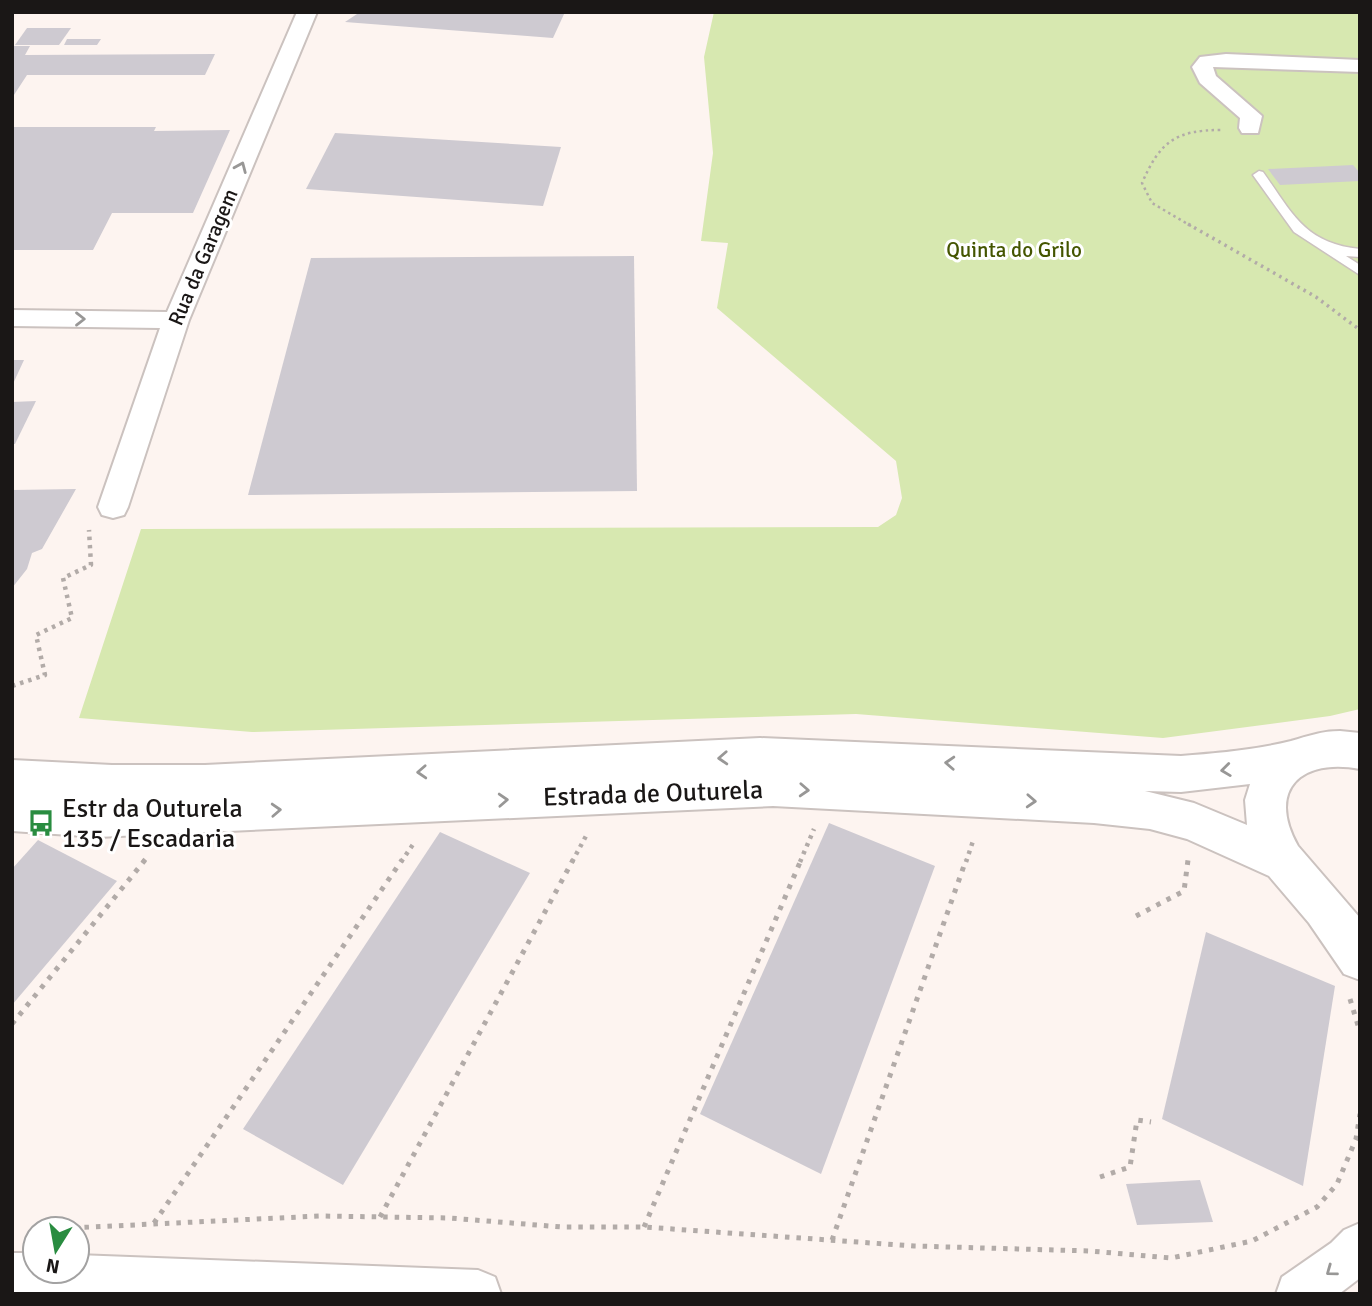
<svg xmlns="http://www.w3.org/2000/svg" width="1372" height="1306" viewBox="0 0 1372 1306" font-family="Signika,sans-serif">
  <rect width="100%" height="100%" fill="#fdf4f0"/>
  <path fill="#d7e8b0" d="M714,12h646v697l-30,7 -167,22 -307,-24 -604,18 -173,-14 62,-189 737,-2 18,-12 6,-17 -6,-37 -179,-153 11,-65 -27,-2 12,-88 -9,-96z"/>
  <g fill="#cecad1">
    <path d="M360,12h205l-12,26 -208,-16z"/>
    <path d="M27,28h44l-12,17h-44z"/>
    <path d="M67,39h34l-4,6h-33z"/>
    <path d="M12,46h18l-5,9 190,-1 -10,21h-178l-15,23z"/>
    <path d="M12,127h144l-2,4 76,-1 -37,83h-81l-19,37h-81z"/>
    <path d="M335,133l226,14 -18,59 -237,-17z"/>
    <path d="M1353,165l7,8v8l-80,4 -12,-16z"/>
    <path d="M634,256l3,235 -389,4 63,-237z"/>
    <path d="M12,360h12l-12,26z"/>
    <path d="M36,401l-21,43h-3v-42z"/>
    <path d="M76,489l-34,60 -10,4 -5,16 -15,19v-98z"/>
    <path d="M829,823l106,43 -114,308 -121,-60z"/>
    <path d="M440,832l90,41 -187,312 -100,-56z"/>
    <path d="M38,840l79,41 -105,124v-136z"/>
    <path d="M1206,932l129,54 -32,200 -141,-67z"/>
    <path d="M1200,1180l13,42 -76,3 -11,-41z"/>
  </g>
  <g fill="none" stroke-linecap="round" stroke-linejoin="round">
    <defs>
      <path id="service" d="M1259,171l4,1c29,41 42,72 97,77v8l-14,-1 14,9v10l-66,-43 -41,-57z"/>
      <g id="minor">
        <path d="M297,12h20l-128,308 -61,187 -4,8 -11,3 -11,-3 -4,-8 62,-179 -148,-2v-16l155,2z"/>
        <path d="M1226,54l134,6v12l-147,-5 3,9 46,40 -4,17h-16l-3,-5 1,-10 -40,-35 -8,-16 8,-10z"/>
        <path d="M1360,1223v55l-21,16h-63l6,-17 49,-34 13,-13z"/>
        <path d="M12,1253h23v18h42v-16l401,15 17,7 6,17h-489z"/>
      </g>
      <path id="tertiary" d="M1340,731l20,2v36c-58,-11 -94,20 -62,77l62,72v62l-16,-6 -35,-51 -40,-47 -82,-37 -37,-10 -56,-6 -321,-17 -675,31 -86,-6v-71l100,5h93l555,-27 421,18c37,-3 74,-6 110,-15 17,-5 31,-10 49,-10zM1250,784l-5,16 2,25 -53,-22 -49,-12 36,1z"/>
    </defs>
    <use href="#service" stroke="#cbc2bf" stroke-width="3"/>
    <use href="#minor" stroke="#cbc2bf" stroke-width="4"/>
    <use href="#tertiary" stroke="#cbc2bf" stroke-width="4"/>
    <path stroke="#b2aba8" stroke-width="2.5" stroke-dasharray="2.5 3.5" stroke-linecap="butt" d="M1191,226l-39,-23 -10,-20c18,-41 33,-53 79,-53"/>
    <path stroke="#b2aba8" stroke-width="3.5" stroke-dasharray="2.5 4.5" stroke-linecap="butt" d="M1188,224l128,73 44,33"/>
    <g stroke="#b2aba8" stroke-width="4.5" stroke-dasharray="3.5 5" stroke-linecap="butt">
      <path d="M12,686l33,-11 -9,-40 36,-17 -9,-40 28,-13 -2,-35"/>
      <path d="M143,862l5,-6"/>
      <path d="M401,862l13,-19"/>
      <path d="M572,862l14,-26"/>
      <path d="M800,862l14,-33"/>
      <path d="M966,862l8,-24"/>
    </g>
    <g stroke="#b2aba8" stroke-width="5" stroke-dasharray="4.5 7" stroke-linecap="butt">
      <path d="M1136,916l48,-25 4,-31"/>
      <path d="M1350,999l10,33"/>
      <path d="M12,1024l133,-164"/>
      <path d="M1100,1177l30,-10 7,-47 14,2"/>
      <path d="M380,1217l193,-357"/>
      <path d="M154,1223l248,-363"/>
      <path d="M644,1227l157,-367"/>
      <path d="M50,1229l270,-13 129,2 113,9h82l270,19 176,5 81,7 81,-17 65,-34 20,-23 19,-45 4,-25"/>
      <path d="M832,1240l134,-380"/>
    </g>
    <use href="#service" fill="#fff" fill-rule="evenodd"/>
    <use href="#minor" fill="#fff" fill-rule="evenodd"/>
    <use href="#tertiary" fill="#fff" fill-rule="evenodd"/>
  </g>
  <defs><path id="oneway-chevron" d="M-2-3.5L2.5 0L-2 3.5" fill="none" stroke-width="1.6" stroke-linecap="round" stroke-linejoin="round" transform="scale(1.75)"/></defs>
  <g stroke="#989796">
    <use href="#oneway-chevron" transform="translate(241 167) rotate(-67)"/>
    <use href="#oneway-chevron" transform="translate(80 319)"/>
    <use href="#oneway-chevron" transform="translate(723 758) rotate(177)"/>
    <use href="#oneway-chevron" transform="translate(950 763) rotate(-177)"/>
    <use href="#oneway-chevron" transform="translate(1226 770) rotate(173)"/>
    <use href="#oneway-chevron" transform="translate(422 772) rotate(177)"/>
    <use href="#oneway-chevron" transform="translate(804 790) rotate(3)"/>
    <use href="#oneway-chevron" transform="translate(503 800) rotate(-3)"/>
    <use href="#oneway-chevron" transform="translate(1031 801) rotate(3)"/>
    <use href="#oneway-chevron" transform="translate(276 810) rotate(-3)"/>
    <use href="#oneway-chevron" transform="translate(1331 1271) rotate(144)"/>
  </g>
  <defs>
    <symbol id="bus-bare" viewBox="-9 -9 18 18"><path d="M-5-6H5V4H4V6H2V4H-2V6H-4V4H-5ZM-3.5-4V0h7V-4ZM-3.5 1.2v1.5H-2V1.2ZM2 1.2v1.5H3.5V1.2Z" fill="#298c40" stroke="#fff" stroke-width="2.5" paint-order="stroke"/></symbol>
  </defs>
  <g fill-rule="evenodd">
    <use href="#bus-bare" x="22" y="804" width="38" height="38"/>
  </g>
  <g text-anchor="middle" stroke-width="6" stroke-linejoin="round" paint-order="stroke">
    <g font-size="21" fill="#450" stroke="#fff">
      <text x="1014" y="257">Quinta do Grilo</text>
    </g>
    <g font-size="21" fill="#1a1716" stroke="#fff">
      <text transform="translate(203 257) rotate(-67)" y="7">Rua da Garagem</text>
    </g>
    <g font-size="26" fill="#1a1716" stroke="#fff">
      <text transform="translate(653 793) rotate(-2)" y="9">Estrada de Outurela</text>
    </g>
    <g font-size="26" fill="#1a1716" stroke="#fff" text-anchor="start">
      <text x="62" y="817">Estr da Outurela<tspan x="62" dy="30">135 / Escadaria</tspan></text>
    </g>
  </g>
  <rect width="1372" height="1306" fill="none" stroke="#1a1716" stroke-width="28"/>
  <g transform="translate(56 1250) rotate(191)"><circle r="33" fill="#ffffff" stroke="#a3a2a2" stroke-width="2"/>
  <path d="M0-5L12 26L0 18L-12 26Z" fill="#298c40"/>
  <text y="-10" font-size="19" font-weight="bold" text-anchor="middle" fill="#1a1716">N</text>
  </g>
</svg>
